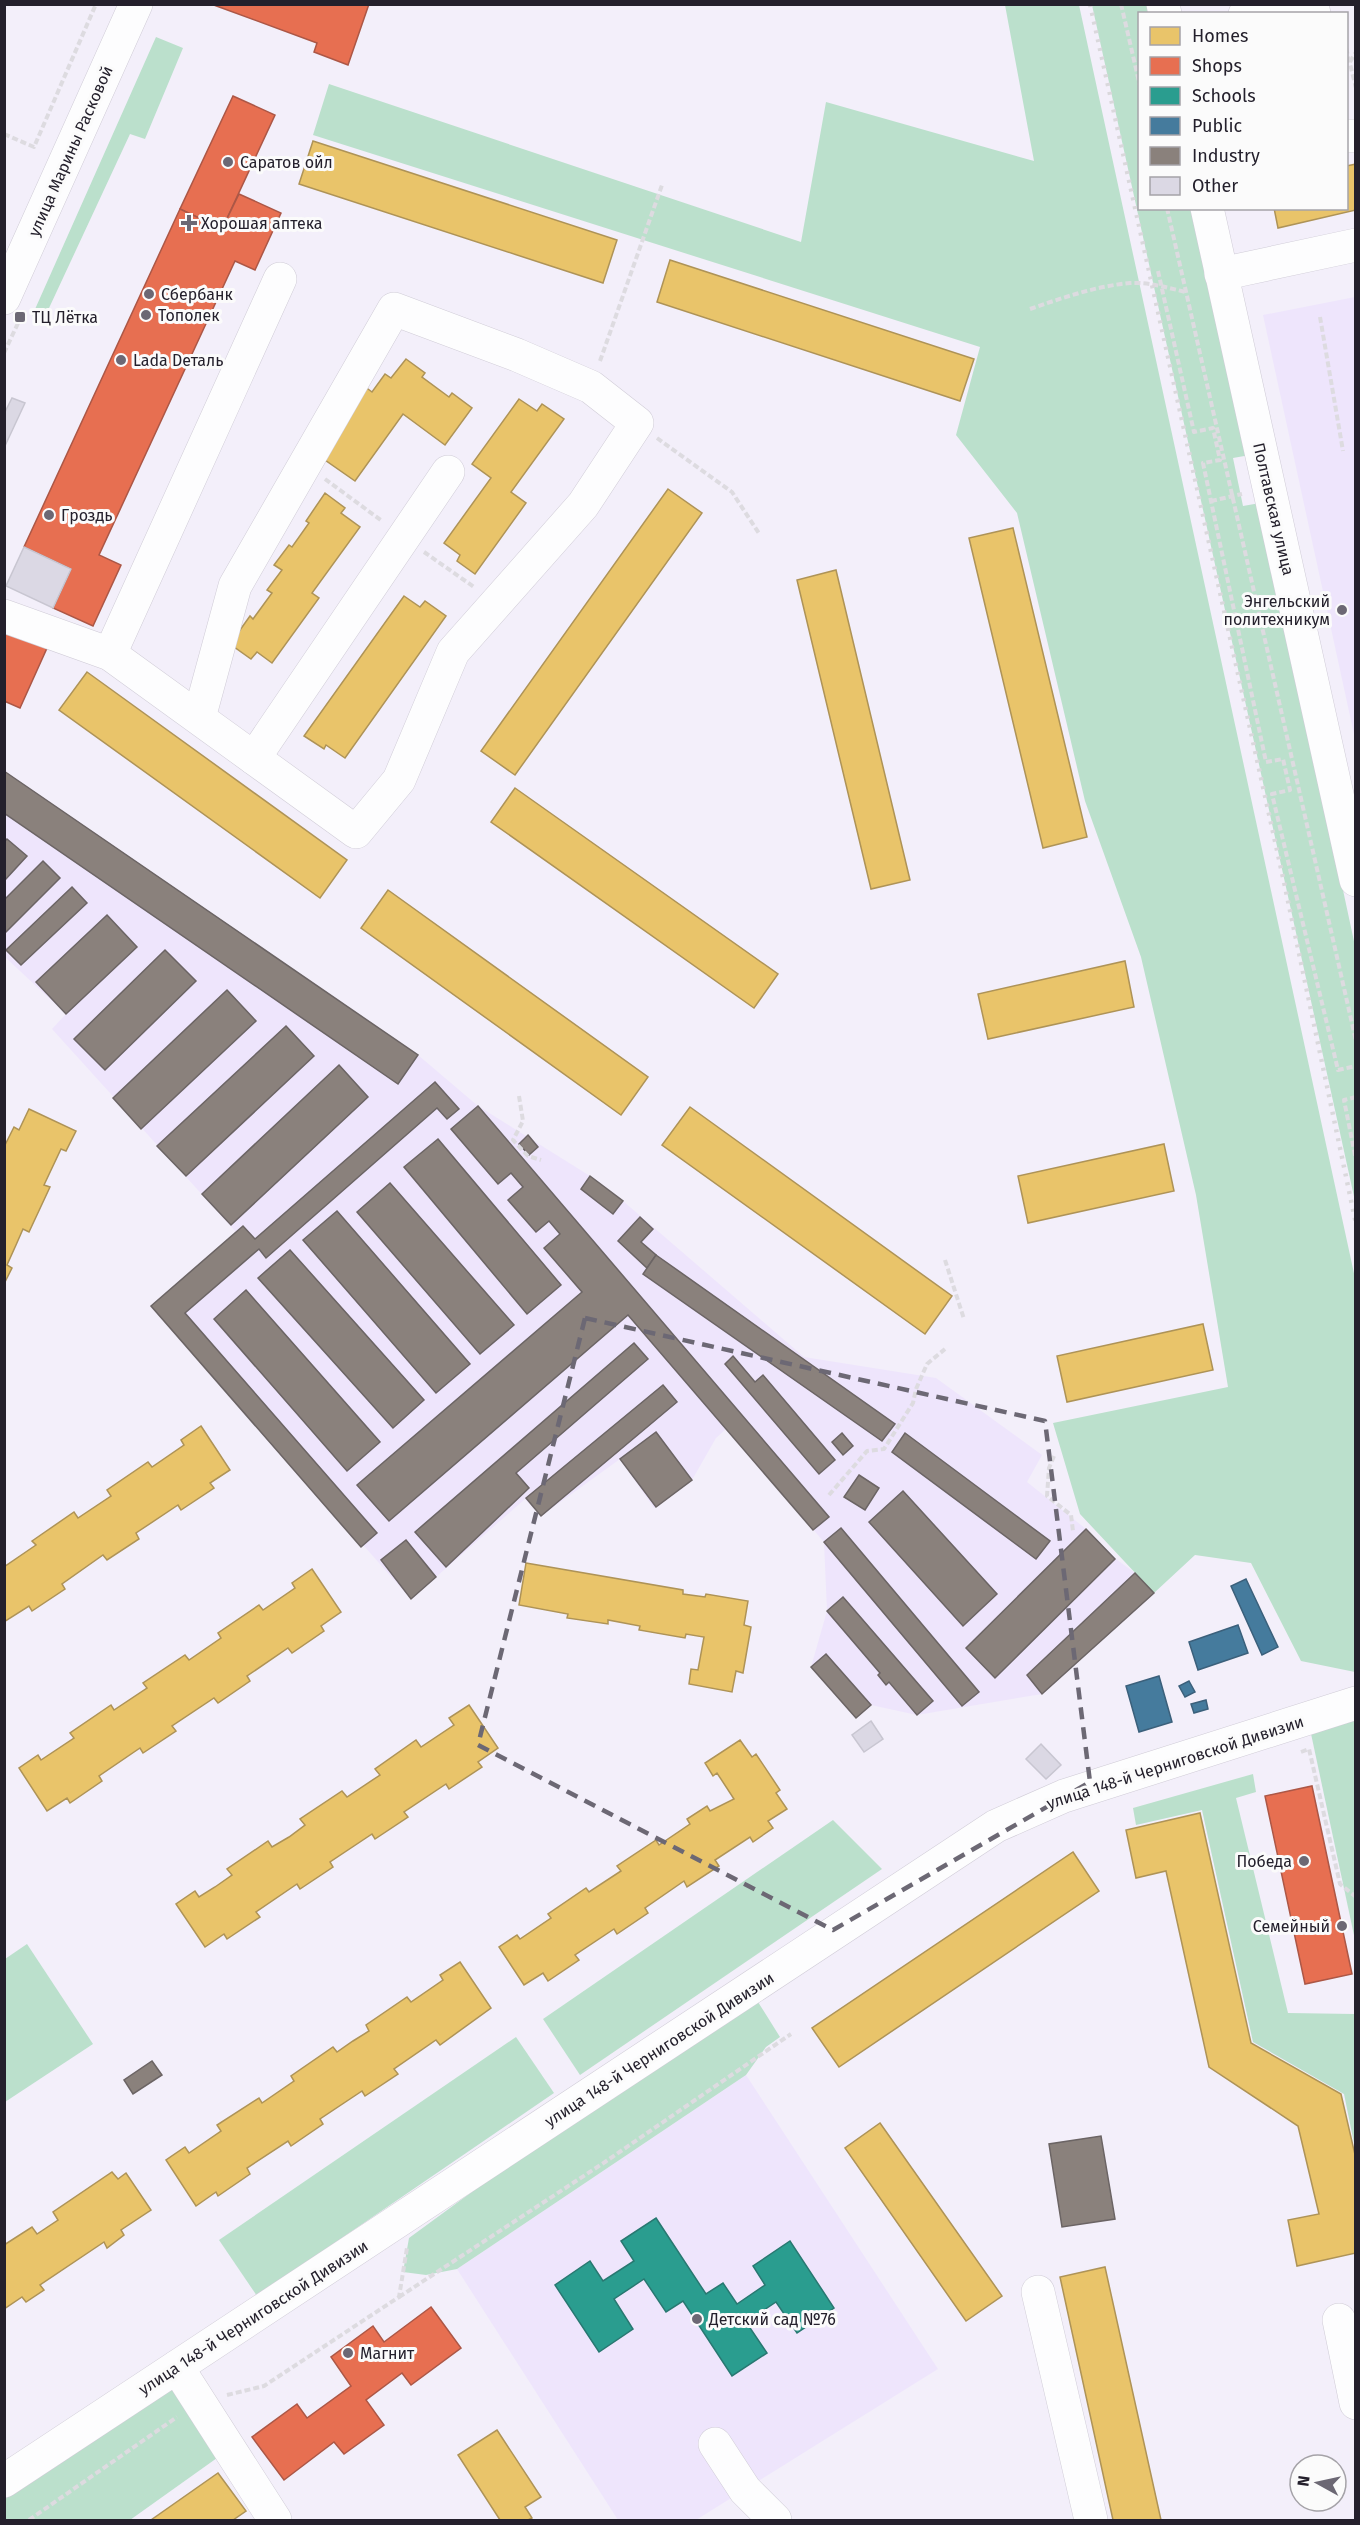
<svg xmlns="http://www.w3.org/2000/svg" width="1360" height="2525" viewBox="0 0 1360 2525" font-family="'Fira Sans',sans-serif">
  <rect width="100%" height="100%" fill="#f3effa"/>
  <g fill="#eee5fc">
    <path d="M1355,297h1l-1,442 -92,-424z"/>
    <path d="M4,771l414,284 60,51 112,70 33,25 181,156 132,21 106,77 -15,27 59,47 30,30 19,14 19,20 -112,101 -125,21 -46,-10 -15,13 -45,-51 16,-56 -3,-69 -98,-113 -10,9 -24,42 -38,28 -34,-49 -79,57 -16,-17 -114,100 -260,-293 85,-74 -184,-203 14,-15 -61,-57z"/>
    <path d="M746,2075l192,294 -242,151h-78l-161,-251z"/>
  </g>
  <g fill="#bbe0cc">
    <path d="M1005,5h74l276,1273v394l-54,-11 -50,-98 -56,-8 -41,38 -74,-79 -27,-91 175,-36 -32,-192 -55,-238 -56,-156 -68,-288 -61,-78 24,-88 -667,-212 16,-51 472,158 25,-140 208,59z"/>
    <path d="M1092,5h58l2,8 -12,1v194l55,1 55,246 -17,3 10,48 17,-3 95,443v255z"/>
    <path d="M156,37l27,11 -38,91 -15,-5 -87,187 -11,-5z"/>
    <path d="M1355,1719v221l-45,-211z"/>
    <path d="M1253,1774l3,18 -20,6 52,215 67,1v134l-11,-54 -91,-52 -51,-232 -66,15 -3,-17z"/>
    <path d="M833,1820l49,49 -302,206 -37,-56z"/>
    <path d="M27,1944l66,100 -88,58v-143z"/>
    <path d="M758,2002l22,35 -14,10 -20,28 -289,194 -31,6 -23,-3 6,-34 86,-63z"/>
    <path d="M516,2037l38,56 -297,203 -38,-56z"/>
    <path d="M188,2379l43,69 -101,72h-125v-21z"/>
  </g>
  <g fill="#e9c46a" stroke="#ae9357" stroke-width="1.5">
    <path d="M313,141l304,99 -14,43 -304,-99z"/>
    <path d="M1356,164v46l-78,18 -4,-20h72v-42z"/>
    <path d="M670,260l304,99 -14,42 -303,-99z"/>
    <path d="M406,359l19,14 -3,4 27,20 3,-4 20,15 -27,37 -42,-31 -48,67 -40,-28 49,-67 8,6 13,-18 6,4z"/>
    <path d="M519,399l18,12 5,-7 22,15 -53,73 15,11 -51,71 -18,-13 3,-6 -16,-12 47,-65 -19,-14z"/>
    <path d="M668,489l34,24 -187,262 -34,-24z"/>
    <path d="M325,493l20,15 -4,5 19,14 -48,66 7,5 -47,65 -15,-11 -6,7 -21,-15 20,-28 3,3 19,-26 -5,-3 15,-20 -8,-5 15,-20 3,2 17,-24 -3,-2z"/>
    <path d="M1013,528l74,309 -44,11 -74,-310z"/>
    <path d="M836,570l74,310 -39,9 -74,-309z"/>
    <path d="M404,596l16,11 5,-6 21,15 -101,142 -19,-13 -2,4 -20,-13z"/>
    <path d="M87,672l260,188 -27,38 -261,-188z"/>
    <path d="M515,788l263,186 -24,34 -263,-186z"/>
    <path d="M388,890l260,187 -27,38 -260,-187z"/>
    <path d="M1125,961l9,46 -146,32 -10,-45z"/>
    <path d="M690,1107l262,189 -27,38 -263,-189z"/>
    <path d="M29,1109l47,22 -10,20 -5,-2 -17,36 6,2 -21,45 -6,-3 -7,16 -9,20 5,3 -8,16v-137l10,-20 5,3z"/>
    <path d="M1164,1144l10,47 -146,32 -10,-47z"/>
    <path d="M1203,1324l10,46 -146,32 -10,-46z"/>
    <path d="M201,1426l29,44 -20,13 4,5 -33,22 -3,-5 -42,28 3,6 -32,21 -4,-5 -41,29 3,5 -33,22 -3,-5 -25,16v-55l32,-22 -4,-4 42,-29 4,6 33,-22 -4,-6 41,-28 4,5 32,-22 -3,-5z"/>
    <path d="M526,1563l157,27v4l22,3 1,-3 42,7 -4,24 7,2 -8,46 -7,-2 -4,21 -43,-8 2,-15 7,1 6,-33 -18,-3 -1,4 -46,-8 1,-4 -32,-6v4l-41,-6 1,-4 -49,-9z"/>
    <path d="M312,1569l29,43 -20,14 3,5 -32,22 -4,-5 -41,28 3,5 -32,22 -4,-5 -42,28 4,5 -33,22 -3,-5 -41,28 3,5 -32,22 -3,-5 -20,13 -28,-43 19,-13 3,5 33,-22 -4,-5 41,-28 3,5 33,-22 -4,-5 42,-28 4,5 32,-22 -3,-5 41,-28 4,5 32,-22 -3,-5z"/>
    <path d="M469,1705l29,43 -20,14 4,5 -33,22 -3,-5 -42,28 4,5 -33,22 -3,-5 -42,28 3,5 -33,22 -3,-5 -41,28 4,5 -33,22 -3,-5 -19,13 -29,-43 19,-13 4,6 16,-10 17,-12 -5,-6 41,-28 4,6 17,-10 16,-12 -5,-6 42,-28 5,6 33,-22 -5,-6 41,-29 5,7 33,-22 -5,-7z"/>
    <path d="M740,1740l12,17 4,-3 24,36 -4,3 11,16 -19,12 5,7 -20,14 -3,-5 -35,23 4,6 -32,21 -3,-6 -39,27 3,5 -31,21 -3,-5 -39,26 4,5 -31,21 -5,-8 -19,12 -25,-38 18,-12 3,4 31,-21 -3,-4 38,-26 3,4 32,-21 -4,-5 39,-26 3,5 31,-21 -3,-5 20,-13 3,5 24,-12 -17,-26 -4,3 -8,-13z"/>
    <path d="M1200,1813l51,230 90,51 15,65v94l-59,13 -9,-46 31,-6 -21,-88 -89,-59 -43,-196 -30,7 -10,-48z"/>
    <path d="M1073,1852l26,39 -260,176 -27,-39z"/>
    <path d="M460,1962l31,46 -51,37 -4,-5 -42,29 4,5 -33,22 -3,-5 -42,28 3,5 -32,22 -3,-5 -41,27 3,6 -32,22 -2,-4 -20,14 -30,-46 19,-13 4,6 32,-22 -4,-6 42,-27 3,5 32,-22 -3,-5 42,-29 4,5 16,-11 16,-10 -3,-6 41,-28 4,5 32,-22 -3,-5z"/>
    <path d="M880,2123l122,173 -36,25 -121,-173z"/>
    <path d="M112,2172l6,7 8,-6 25,37 -30,20 3,5 -17,13 -3,-6 -64,43 4,5 -18,12 -4,-5 -18,12v-64l28,-18 5,7 21,-14 -5,-8z"/>
    <path d="M1105,2267l56,253h-48l-53,-243z"/>
    <path d="M497,2430l44,67 -16,10 7,11 -4,2h-28l-42,-65z"/>
    <path d="M218,2473l28,38 -13,9h-82z"/>
  </g>
  <g fill="#e76f51" stroke="#ac5746" stroke-width="1.5">
    <path d="M211,4h158l-21,61 -34,-13 3,-9z"/>
    <path d="M233,96l42,19 -53,114 -42,-20z"/>
    <path d="M239,194l42,19 -26,57 -20,-9 -136,294 22,10 -28,61 -40,-18 18,-39 -47,-22 156,-338 42,20z"/>
    <path d="M4,628l43,20 -27,60 -16,-7z"/>
    <path d="M1312,1786l40,188 -47,10 -40,-188z"/>
    <path d="M431,2307l30,41 -50,37 -9,-12 -36,27 18,25 -40,29 -10,-12 -50,38 -32,-43 45,-33 10,14 44,-32 -20,-29 42,-31 11,16z"/>
  </g>
  <path fill="#2a9d8f" stroke="#287871" stroke-width="1.5" d="M656,2218l50,76 17,-11 14,21 28,-19 -12,-19 37,-25 44,67 -37,25 -21,-31 -30,20 21,31 -35,23 -49,-75 -17,11 -22,-33 -30,20 19,30 -34,23 -44,-67 35,-24 13,20 31,-20 -13,-20z"/>
  <g fill="#457b9d" stroke="#3b607b" stroke-width="1.5">
    <path d="M1246,1579l32,68 -16,8 -31,-69z"/>
    <path d="M1238,1625l10,28 -50,17 -9,-28z"/>
    <path d="M1159,1676l13,46 -33,10 -13,-46z"/>
    <path d="M1189,1681l6,11 -10,5 -6,-11z"/>
    <path d="M1206,1700l2,9 -14,4 -3,-9z"/>
  </g>
  <g fill="#8a817c" stroke="#6b6464" stroke-width="1.5">
    <path d="M4,771l414,284 -20,29 -394,-271z"/>
    <path d="M7,839l20,17 -23,25v-39z"/>
    <path d="M43,861l17,17 -56,56v-34z"/>
    <path d="M72,887l15,16 -66,62 -15,-15z"/>
    <path d="M107,915l30,32 -71,67 -30,-32z"/>
    <path d="M165,950l31,31 -91,89 -31,-31z"/>
    <path d="M227,990l29,31 -115,108 -28,-31z"/>
    <path d="M286,1026l28,30 -128,120 -29,-30z"/>
    <path d="M339,1065l29,32 -137,128 -29,-31z"/>
    <path d="M435,1082l24,27 -12,10 -10,-11 -171,150 -7,-9 -74,64 192,220 -16,14 -210,-241 92,-80 12,13z"/>
    <path d="M478,1106l351,411 -16,13 -185,-215 -239,206 -32,-36 225,-193 -38,-44 16,-14 -11,-13 -13,11 -28,-32 15,-13 -12,-14 -13,11 -47,-55z"/>
    <path d="M528,1135l10,12 -9,8 -10,-11z"/>
    <path d="M438,1139l123,146 -34,29 -123,-147z"/>
    <path d="M590,1176l33,25 -10,13 -32,-25z"/>
    <path d="M390,1183l124,142 -34,29 -123,-142z"/>
    <path d="M337,1211l133,153 -34,29 -133,-153z"/>
    <path d="M640,1217l13,12 -12,13 15,13 -9,13 -29,-27z"/>
    <path d="M290,1250l134,150 -31,28 -135,-150z"/>
    <path d="M656,1255l239,169 -13,17 -239,-167z"/>
    <path d="M246,1290l134,152 -33,29 -133,-152z"/>
    <path d="M634,1343l14,16 -132,114 13,15 -83,79 -31,-35z"/>
    <path d="M733,1356l22,26 8,-7 72,85 -16,14 -94,-110z"/>
    <path d="M663,1385l14,17 -136,114 -15,-18z"/>
    <path d="M656,1432l36,48 -36,27 -36,-48z"/>
    <path d="M842,1433l11,13 -10,9 -11,-13z"/>
    <path d="M905,1433l145,108 -14,18 -144,-107z"/>
    <path d="M859,1475l20,13 -14,22 -21,-13z"/>
    <path d="M903,1491l94,103 -34,32 -94,-104z"/>
    <path d="M841,1528l138,164 -17,14 -138,-164z"/>
    <path d="M1086,1529l29,30 -120,119 -29,-30z"/>
    <path d="M406,1540l30,37 -25,22 -30,-39z"/>
    <path d="M1135,1573l19,20 -112,101 -15,-19z"/>
    <path d="M843,1597l90,104 -16,14 -28,-33 -3,3 -8,-10 2,-2 -53,-62z"/>
    <path d="M826,1654l45,51 -15,13 -45,-51z"/>
    <path d="M152,2061l10,14 -29,19 -9,-14z"/>
    <path d="M1101,2136l14,83 -53,8 -13,-83z"/>
  </g>
  <g fill="#dbd8e4" stroke="#c8c6d1" stroke-width="1.5">
    <path d="M12,398l13,5 -21,45v-34z"/>
    <path d="M24,547l47,22 -18,39 -47,-22z"/>
    <path d="M871,1721l12,18 -19,13 -12,-17z"/>
    <path d="M1041,1744l20,21 -15,14 -20,-20z"/>
  </g>
  <g fill="none" stroke-linecap="round" stroke-linejoin="round">
    <defs>
      <g id="minor">
        <path d="M1163,4l2,10"/>
        <path d="M1312,4l2,10"/>
        <path d="M1245,14l40,-10"/>
        <path d="M1346,136h10"/>
        <path d="M1207,208l149,672"/>
        <path d="M1221,274l135,-29"/>
        <path d="M4,616l106,38 246,178 43,-52 54,-128 130,-147 54,-82 -46,-36 -74,-32 -123,-46 -159,277 -36,132"/>
        <path d="M110,654l170,-375"/>
        <path d="M254,758l194,-286"/>
        <path d="M1038,2292l53,228"/>
        <path d="M1339,2320l17,83"/>
        <path d="M177,2367l98,153"/>
        <path d="M715,2444l30,46 30,30"/>
        <path d="M4,2481l992,-655 68,-30 292,-93"/>
      </g>
      <path id="major" d="M4,298l132,-294"/>
    </defs>
    <use href="#minor" stroke="#d0ccd7" stroke-width="34"/>
    <use href="#major" stroke="#d0ccd7" stroke-width="34"/>
    <g stroke="#dddbe0" stroke-width="4" stroke-dasharray="6 3" stroke-linecap="butt">
      <path d="M1121,4l19,82"/>
      <path d="M1346,48l10,40"/>
      <path d="M1350,62l6,-10"/>
      <path d="M4,134l30,13 62,-143"/>
      <path d="M1167,208l189,833"/>
      <path d="M1158,271l36,161 19,-4 7,32 -17,3 63,299 17,-3 7,31 -18,4 66,276 18,-4"/>
      <path d="M1030,309c32,-11 66,-23 100,-26 19,-1 38,5 56,9"/>
      <path d="M1320,317l23,134"/>
      <path d="M4,353l15,-32"/>
      <path d="M600,361l62,-176"/>
      <path d="M657,438l75,54 28,43"/>
      <path d="M325,479l57,42"/>
      <path d="M1211,501l31,-7"/>
      <path d="M424,552l50,35"/>
      <path d="M519,1096l4,25 -10,19 15,16 13,4"/>
      <path d="M1356,1097l-12,3 12,60"/>
      <path d="M945,1260l19,59"/>
      <path d="M1054,1456l-5,12 -2,28 24,19 2,16"/>
      <path d="M829,1495l38,-44 17,-2 29,-46 3,-14 11,-25 18,-15"/>
      <path d="M1301,1752l8,-3 31,135 16,13"/>
      <path d="M399,2297l206,-135 186,-128"/>
      <path d="M227,2395l37,-9 135,-89 8,-49"/>
      <path d="M29,2520l148,-103"/>
    </g>
    <use href="#minor" stroke="#fdfdfe" stroke-width="33"/>
    <use href="#major" stroke="#fdfdfe" stroke-width="33"/>
    <path stroke="#dad8dc" stroke-width="4.5" stroke-dasharray="3 6" stroke-linecap="butt" d="M1090,4l194,878 72,342"/>
  </g>
  <path fill="none" stroke="#6c6874" stroke-width="4.5" stroke-dasharray="12 8" stroke-linejoin="round" d="M585,1318l460,103 45,361 -257,148 -355,-185z"/>
  <g fill="#6c6874" stroke="#fbfbfb" stroke-width="2">
    <circle cx="228" cy="162" r="6"/>
    <path d="M186 214h6v6h6v6h-6v6h-6v-6h-6v-6h6z"/>
    <circle cx="149" cy="294" r="6"/>
    <circle cx="146" cy="315" r="6"/>
    <rect x="14" y="311" width="12" height="12" rx="3"/>
    <circle cx="121" cy="360" r="6"/>
    <circle cx="49" cy="515" r="6"/>
    <circle cx="1342" cy="610" r="6"/>
    <circle cx="1304" cy="1861" r="6"/>
    <circle cx="1342" cy="1926" r="6"/>
    <circle cx="697" cy="2319" r="6"/>
    <circle cx="348" cy="2353" r="6"/>
  </g>
  <g text-anchor="middle" stroke-width="6" stroke-linejoin="round" paint-order="stroke">
    <g font-size="16" fill="#24202c" stroke="#fbfbfb">
      <text transform="translate(70 151) rotate(-66)" y="6">улица Марины Расковой</text>
      <text transform="translate(1274 509) rotate(77)" y="6">Полтавская улица</text>
      <text transform="translate(1175 1762) rotate(-18)" y="6">улица 148-й Черниговской Дивизии</text>
      <text transform="translate(659 2049) rotate(-33)" y="6">улица 148-й Черниговской Дивизии</text>
      <text transform="translate(253 2317) rotate(-33)" y="6">улица 148-й Черниговской Дивизии</text>
    </g>
    <g font-size="16" fill="#24202c" stroke="#fbfbfb" text-anchor="start">
      <text x="240" y="168">Саратов ойл</text>
      <text x="201" y="229">Хорошая аптека</text>
      <text x="161" y="300">Сбербанк</text>
      <text x="158" y="321">Тополек</text>
      <text x="32" y="323">ТЦ Лётка</text>
      <text x="133" y="366">Lada Dеталь</text>
      <text x="61" y="521">Гроздь</text>
      <text x="1330" y="607" text-anchor="end">Энгельский<tspan x="1330" dy="18">политехникум</tspan></text>
      <text x="1292" y="1867" text-anchor="end">Победа</text>
      <text x="1330" y="1932" text-anchor="end">Семейный</text>
      <text x="709" y="2325">Детский сад №76</text>
      <text x="360" y="2359">Магнит</text>
    </g>
  </g>
  <rect width="1360" height="2525" fill="none" stroke="#24202c" stroke-width="12"/>
  <rect x="1138" y="12" width="210" height="198" fill="#fbfbfb" stroke="#a5a3a8" stroke-width="1.5"/>
  <rect x="1150" y="27" width="30" height="18" fill="#e9c46a" stroke="#a5a3a8" stroke-width="1.5"/>
  <text x="1192" y="42" font-size="18" fill="#24202c">Homes</text>
  <rect x="1150" y="57" width="30" height="18" fill="#e76f51" stroke="#a5a3a8" stroke-width="1.5"/>
  <text x="1192" y="72" font-size="18" fill="#24202c">Shops</text>
  <rect x="1150" y="87" width="30" height="18" fill="#2a9d8f" stroke="#a5a3a8" stroke-width="1.5"/>
  <text x="1192" y="102" font-size="18" fill="#24202c">Schools</text>
  <rect x="1150" y="117" width="30" height="18" fill="#457b9d" stroke="#a5a3a8" stroke-width="1.5"/>
  <text x="1192" y="132" font-size="18" fill="#24202c">Public</text>
  <rect x="1150" y="147" width="30" height="18" fill="#8a817c" stroke="#a5a3a8" stroke-width="1.5"/>
  <text x="1192" y="162" font-size="18" fill="#24202c">Industry</text>
  <rect x="1150" y="177" width="30" height="18" fill="#dbd8e4" stroke="#a5a3a8" stroke-width="1.5"/>
  <text x="1192" y="192" font-size="18" fill="#24202c">Other</text>
  <g transform="translate(1318 2483) rotate(278)"><circle r="28" fill="#fbfbfb" stroke="#a5a3a8" stroke-width="1.5"/>
  <path d="M0-4.5L10 22L0 15L-10 22Z" fill="#6c6874"/>
  <text y="-9" font-size="16" font-weight="bold" text-anchor="middle" fill="#24202c">N</text>
  </g>
</svg>
